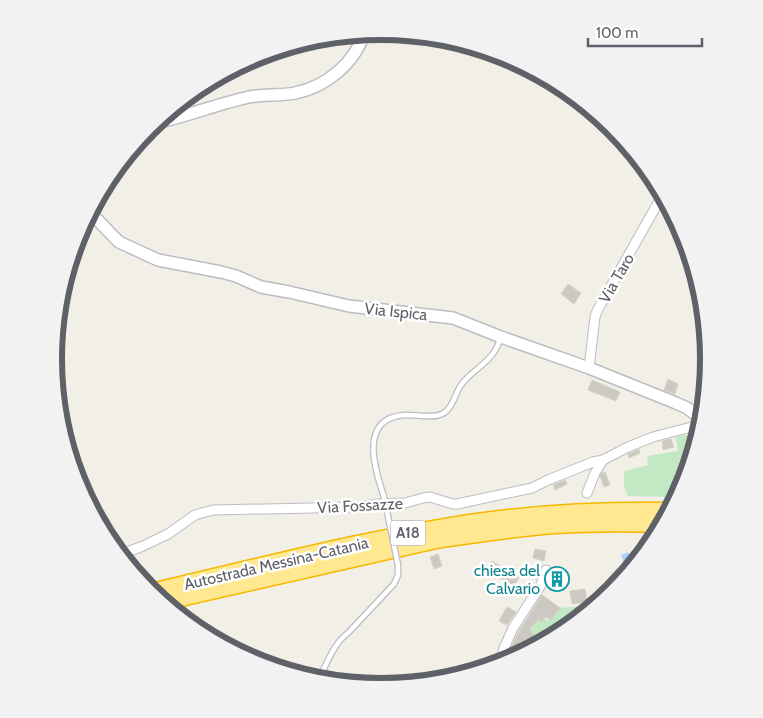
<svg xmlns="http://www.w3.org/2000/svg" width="763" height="718" viewBox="0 0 763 718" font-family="Cabin,sans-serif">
  <rect width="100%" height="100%" fill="#f1efe6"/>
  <g fill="#c2e9c4">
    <path d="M700,432l-16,53 -6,12 -50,-1c-5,-8 -5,-17 -3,-25l23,-6 -1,-9 31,-5 -3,-14z"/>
    <path d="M595,605l-32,27 -29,15 2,-4 -2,-4 1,-3 -4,-5 3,-7 4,-5 13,1 9,-12z"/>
  </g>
  <path fill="#a8d4ff" d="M628,552l6,14 -7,4 -6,-15z"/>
  <g fill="#ccc9c3" stroke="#d6d1c4">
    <path d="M568,284l13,9 -7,11 -13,-10z"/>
    <path d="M668,379l10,5 -3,10 -11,-4z"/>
    <path d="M592,380l28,12 -4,9 -28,-11z"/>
    <path d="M671,439l3,8 -11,3 -1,-9z"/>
    <path d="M639,449l1,4 -11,5 -1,-4z"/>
    <path d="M605,472l5,13 -6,2 -4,-11 2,-3z"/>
    <path d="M565,480l2,4 -12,6 -2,-5z"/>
    <path d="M535,549l11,2 -2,10 -11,-3z"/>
    <path d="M438,554l4,12 -8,3 -4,-12z"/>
    <path d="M492,561l27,16 -5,9 -27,-16z"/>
    <path d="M552,572l13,4 -3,9 -13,-4z"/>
    <path d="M585,589l2,13 -15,2 -2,-13z"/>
    <path d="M542,595l18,13 -9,12 -5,-3 -4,5 -4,-3 -8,11 5,6 -1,3 2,3 -2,5 -15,8 -9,-5 9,-19z"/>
    <path d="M507,607l9,5 -9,13 -8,-4z"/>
  </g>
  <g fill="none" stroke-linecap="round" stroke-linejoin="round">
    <defs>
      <g id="service">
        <path d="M384,497c-9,-28 -26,-78 20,-82 11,-1 28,4 38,-1 11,-5 13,-21 19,-29 9,-13 25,-20 33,-33 3,-4 5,-9 6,-14"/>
        <path d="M318,680c9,-16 15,-36 30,-47l46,-49 4,-9v-10"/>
      </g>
      <g id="minor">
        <path d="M589,368l6,-51 2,-6 66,-117"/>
        <path d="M587,493l8,-20 8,-13 25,-13 25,-10 50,-13"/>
        <path d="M119,553l8,-1 16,-6 25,-12 27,-19 18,-5 145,-3 21,-3 26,-1 18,-5 7,-1 23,7h4l75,-16 16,-8 45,-18 10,-2"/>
        <path d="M500,664l4,-16 9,-20 28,-43 5,-15"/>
      </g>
      <g id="tertiary">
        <path d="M157,121l11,-1c27,-7 54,-17 81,-23 15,-3 31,-1 46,-4 31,-6 60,-30 69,-60"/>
        <path d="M90,212l23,24 6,6 39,18 63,12 15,4 25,11 28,5 60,14 104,12 48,19 88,31 87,35 11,5 16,12"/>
      </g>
      <g id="motorway">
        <path d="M151,592c64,-15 128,-31 192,-45 45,-9 89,-19 134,-25 64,-9 129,-12 193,-11"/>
        <path d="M163,602l273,-62c40,-6 79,-12 119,-15 36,-2 72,-2 108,-1"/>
      </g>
    </defs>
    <use href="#service" stroke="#bbbdc2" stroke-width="7"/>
    <use href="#minor" stroke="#bbbdc2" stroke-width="11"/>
    <use href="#tertiary" stroke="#bbbdc2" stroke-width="14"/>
    <use href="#motorway" stroke="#f7b700" stroke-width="19"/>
    <use href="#service" stroke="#fff" stroke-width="4.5"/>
    <use href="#minor" stroke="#fff" stroke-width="9"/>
    <use href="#tertiary" stroke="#fff" stroke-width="11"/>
    <use href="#motorway" stroke="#ffe88f" stroke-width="16"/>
    <defs>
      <path id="service-bridge" d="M384,497l14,68"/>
    </defs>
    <use href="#service-bridge" stroke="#bbbdc2" stroke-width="7" stroke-linecap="butt"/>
    <use href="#service-bridge" stroke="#fff" stroke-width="4.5"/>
  </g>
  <defs>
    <symbol id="building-ring" viewBox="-11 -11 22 22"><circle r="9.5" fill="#fff" stroke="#0f9aa8" stroke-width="1.5"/><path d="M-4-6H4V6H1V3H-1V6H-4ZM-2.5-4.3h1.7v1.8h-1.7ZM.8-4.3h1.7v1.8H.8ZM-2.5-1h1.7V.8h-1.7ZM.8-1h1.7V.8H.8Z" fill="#0f9aa8"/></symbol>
  </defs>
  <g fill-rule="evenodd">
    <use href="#building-ring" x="543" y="565" width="28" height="28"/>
  </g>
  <g text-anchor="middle" stroke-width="5" stroke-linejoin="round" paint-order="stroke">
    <rect fill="#fff" stroke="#8e9095" stroke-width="1" x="390.5" y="520.5" width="35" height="25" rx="4"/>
    <g font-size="15" font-weight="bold" fill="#5e6167">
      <text x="408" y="538">A18</text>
    </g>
    <g font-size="16" fill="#5e6167" stroke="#fff">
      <text transform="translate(616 278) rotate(-60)" y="6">Via Taro</text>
      <text transform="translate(396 311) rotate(6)" y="6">Via Ispica</text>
      <text transform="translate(360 505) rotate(-3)" y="6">Via Fossazze</text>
      <text transform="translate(276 563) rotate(-13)" y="6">Autostrada Messina-Catania</text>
    </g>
    <g font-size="16" fill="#0d838f" stroke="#fff" text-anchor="end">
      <text x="540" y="576">chiesa del<tspan x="540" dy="18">Calvario</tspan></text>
    </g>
  </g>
  <path d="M0 0H763V718H0ZM62 359a319 319 0 1 1 638 0a319 319 0 1 1-638 0Z" fill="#f2f2f3" fill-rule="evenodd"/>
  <path fill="none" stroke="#5e6167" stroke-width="6" d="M62 359a319 319 0 1 1 638 0a319 319 0 1 1-638 0Z"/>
  <path d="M588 38v8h114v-8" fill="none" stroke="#5e6167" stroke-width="2.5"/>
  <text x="596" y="38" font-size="15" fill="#5e6167" stroke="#ffffff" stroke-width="4" paint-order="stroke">100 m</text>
</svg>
